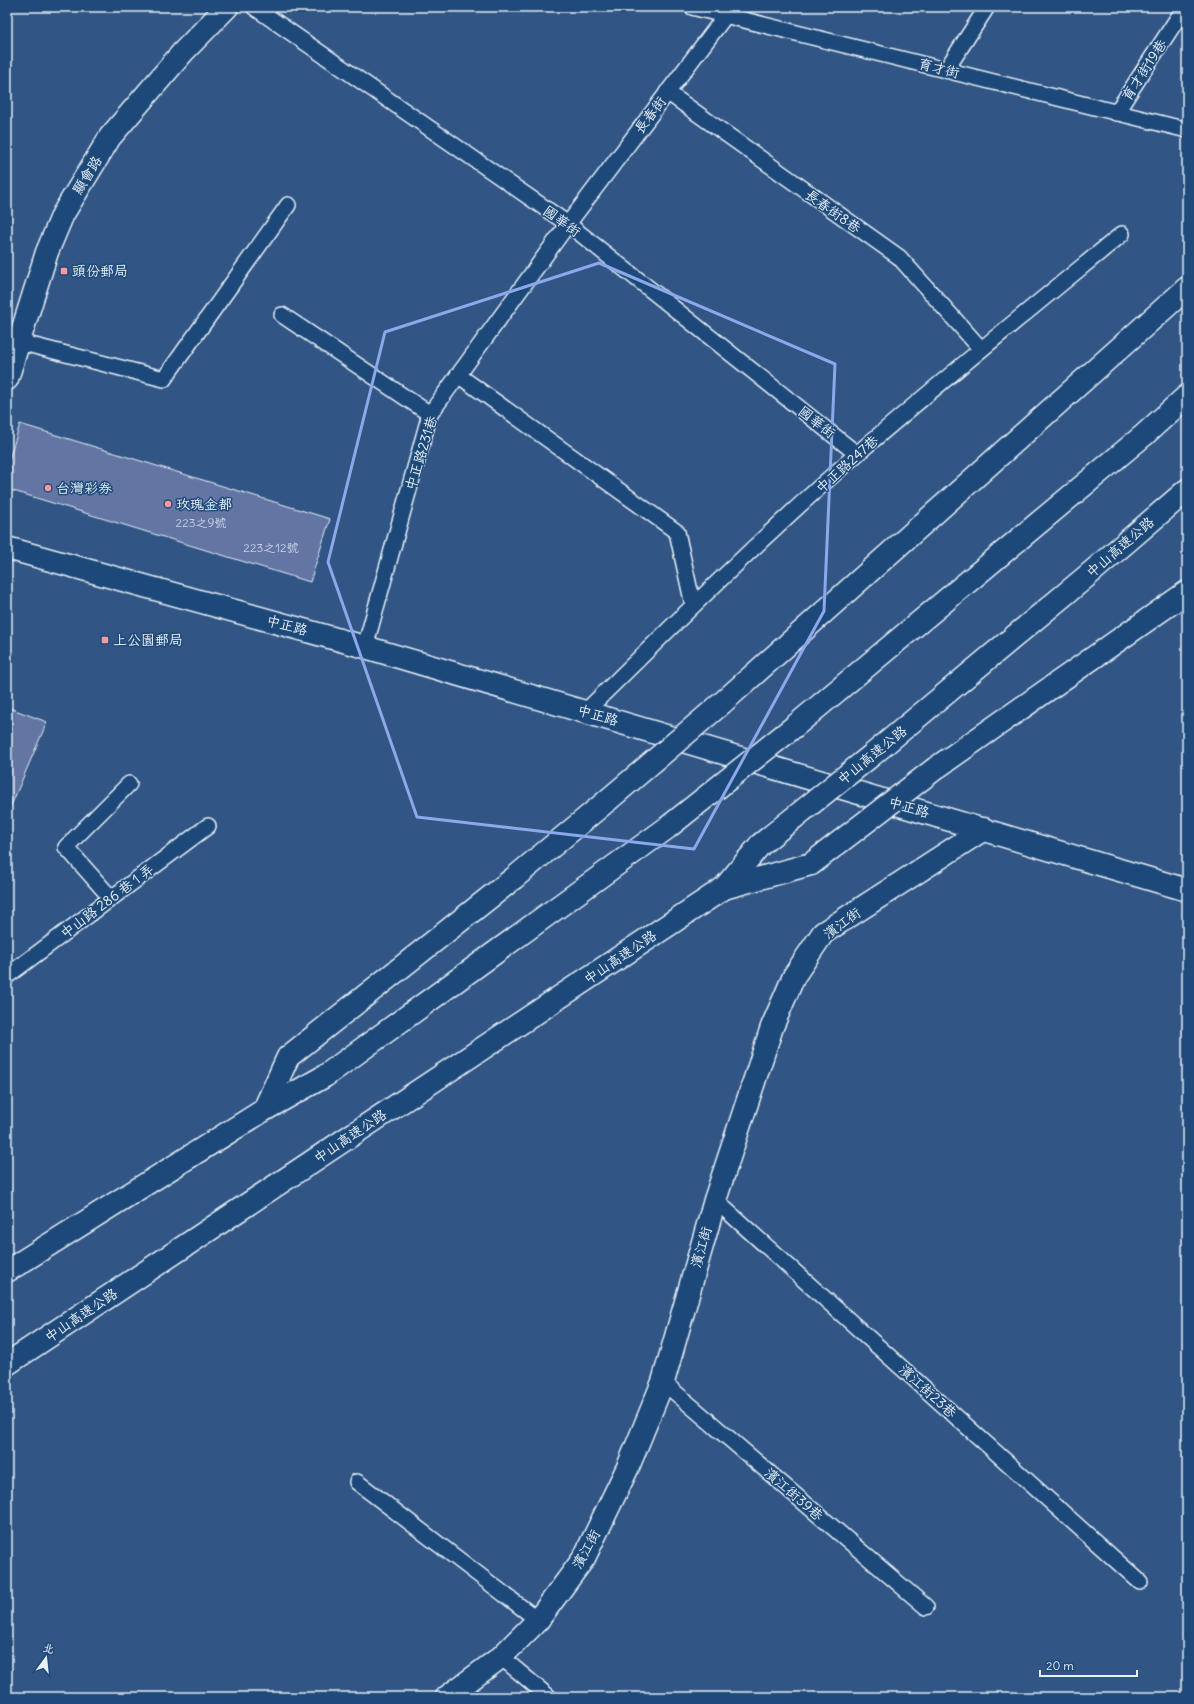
<svg xmlns="http://www.w3.org/2000/svg" width="1194" height="1704" viewBox="0 0 1194 1704" font-family="Delius,'LXGW WenKai TC',sans-serif">
  <rect width="100%" height="100%" fill="#315585"/>
  <filter id="ink" filterUnits="userSpaceOnUse"><feTurbulence type="fractalNoise" baseFrequency=".025" numOctaves="2"/><feDisplacementMap in="SourceGraphic" scale="8" xChannelSelector="R" yChannelSelector="G"/><feConvolveMatrix kernelMatrix="1 2 1 2 8 2 1 2 1" color-interpolation-filters="sRGB"/></filter>
  <g filter="url(#ink)">
    <g fill="#6275a3" stroke="#e8f1f8">
      <path d="M20,424l310,95 -20,63 -303,-93v-23z"/>
      <path d="M7,707l40,15 -40,93z"/>
    </g>
    <g fill="none" stroke-linecap="round" stroke-linejoin="round">
      <defs>
        <g id="service">
          <path d="M254,7l314,217 289,230"/>
          <path d="M692,7l495,123"/>
          <path d="M946,70l41,-63"/>
          <path d="M667,92l232,165 82,92"/>
          <path d="M1116,113l69,-106"/>
          <path d="M282,315l148,99"/>
          <path d="M19,342l145,37 124,-174"/>
          <path d="M458,375l219,157 16,73"/>
          <path d="M365,647l65,-233 138,-190 164,-217"/>
          <path d="M586,711c89,-88 178,-176 272,-258 87,-75 176,-147 264,-219"/>
          <path d="M111,898l-45,-51 63,-63"/>
          <path d="M7,976l201,-150"/>
          <path d="M715,1200l425,382"/>
          <path d="M663,1382l263,225"/>
          <path d="M357,1482l181,138"/>
          <path d="M501,1657l48,40"/>
        </g>
        <g id="minor">
          <path d="M7,379l40,-127 16,-38 47,-77 73,-85 44,-45"/>
          <path d="M447,1697l54,-40 37,-37 46,-62 44,-91 35,-85 52,-182 57,-173 22,-51 29,-43 161,-104"/>
        </g>
        <path id="secondary" d="M7,548l358,99 822,243"/>
        <g id="motorway">
          <path d="M722,703l465,-415"/>
          <path d="M795,726l349,-291 43,-39"/>
          <path d="M872,755l215,-179 100,-86"/>
          <path d="M936,768l251,-176"/>
          <path d="M724,888l87,-24"/>
          <path d="M264,1110l24,-53 226,-179 94,-78"/>
          <path d="M7,1271l257,-161 61,-34 342,-248"/>
          <path d="M7,1364l717,-476 36,-43"/>
        </g>
      </defs>
      <use href="#service" stroke="#e8f1f8" stroke-width="18"/>
      <use href="#minor" stroke="#e8f1f8" stroke-width="25"/>
      <use href="#secondary" stroke="#e8f1f8" stroke-width="25"/>
      <use href="#motorway" stroke="#e8f1f8" stroke-width="25"/>
      <use href="#service" stroke="#1f4a7a" stroke-width="15"/>
      <use href="#minor" stroke="#1f4a7a" stroke-width="22"/>
      <use href="#secondary" stroke="#1f4a7a" stroke-width="22"/>
      <use href="#motorway" stroke="#1f4a7a" stroke-width="22"/>
      <defs>
        <g id="motorway-bridge">
          <path d="M608,800l114,-97"/>
          <path d="M667,828l128,-102"/>
          <path d="M760,845l112,-90"/>
          <path d="M811,864l125,-96"/>
        </g>
      </defs>
      <use href="#motorway-bridge" stroke="#e8f1f8" stroke-width="25" stroke-linecap="butt"/>
      <use href="#motorway-bridge" stroke="#1f4a7a" stroke-width="22"/>
    </g>
  </g>
  <path fill="none" stroke="#8da8ea" stroke-width="3" stroke-linejoin="round" d="M599,263l236,101 -11,247 -130,238 -277,-32 -89,-255 57,-230z"/>
  <g fill="#ff9aa2" stroke="#1f4a7a" stroke-width="1.5">
    <rect x="60" y="267" width="8" height="8" rx="2"/>
    <circle cx="48" cy="488" r="4"/>
    <circle cx="168" cy="504" r="4"/>
    <rect x="101" y="636" width="8" height="8" rx="2"/>
  </g>
  <g text-anchor="middle" stroke-width="3" stroke-linejoin="round" paint-order="stroke">
    <g font-size="12" fill="#c6d2e3">
      <text x="201" y="527">223之9號</text>
      <text x="271" y="552">223之12號</text>
    </g>
    <g font-size="14" fill="#e8f1f8" stroke="#1f4a7a">
      <text transform="translate(939 68) rotate(14)" y="5">育才街</text>
      <text transform="translate(1144 70) rotate(-57)" y="5">育才街19巷</text>
      <text transform="translate(650 115) rotate(-53)" y="5">長春街</text>
      <text transform="translate(87 175) rotate(-58)" y="5">顯會路</text>
      <text transform="translate(833 211) rotate(35)" y="5">長春街8巷</text>
      <text transform="translate(562 221) rotate(36)" y="5">國華街</text>
      <text transform="translate(817 422) rotate(38)" y="5">國華街</text>
      <text transform="translate(421 453) rotate(-73)" y="5">中正路231巷</text>
      <text transform="translate(847 464) rotate(-42)" y="5">中正路247巷</text>
      <text transform="translate(1120 547) rotate(-41)" y="5">中山高速公路</text>
      <text transform="translate(287 625) rotate(15)" y="5">中正路</text>
      <text transform="translate(598 715) rotate(16)" y="5">中正路</text>
      <text transform="translate(872 755) rotate(-39)" y="5">中山高速公路</text>
      <text transform="translate(909 807) rotate(16)" y="5">中正路</text>
      <text transform="translate(107 901) rotate(-37)" y="5">中山路 286 巷 1 弄</text>
      <text transform="translate(842 923) rotate(-36)" y="5">濱江街</text>
      <text transform="translate(620 957) rotate(-34)" y="5">中山高速公路</text>
      <text transform="translate(350 1136) rotate(-34)" y="5">中山高速公路</text>
      <text transform="translate(701 1247) rotate(-74)" y="5">濱江街</text>
      <text transform="translate(81 1315) rotate(-34)" y="5">中山高速公路</text>
      <text transform="translate(928 1391) rotate(42)" y="5">濱江街23巷</text>
      <text transform="translate(794 1494) rotate(41)" y="5">濱江街39巷</text>
      <text transform="translate(586 1549) rotate(-61)" y="5">濱江街</text>
    </g>
    <g font-size="14" fill="#e8f1f8" stroke="#1f4a7a" text-anchor="start">
      <text x="72" y="276">頭份郵局</text>
      <text x="56" y="493">台灣彩券</text>
      <text x="176" y="509">玫瑰金都</text>
      <text x="113" y="645">上公園郵局</text>
    </g>
  </g>
  <rect width="1194" height="1704" fill="none" stroke="#1f4a7a" stroke-width="24"/>
  <rect x="12" y="12" width="1170" height="1680" fill="none" stroke="#e8f1f8" stroke-width="1.5" filter="url(#ink)"/>
  <g transform="translate(46 1658) rotate(15)" stroke="#1f4a7a" stroke-width="3" paint-order="stroke">
  <path d="M0-3L7 15L0 10L-7 15Z" fill="#e8f1f8"/>
  <text y="-6" font-size="11" font-weight="bold" text-anchor="middle" fill="#e8f1f8">北</text>
  </g>
  <path d="M1040 1670v6h97v-6" fill="none" stroke="#e8f1f8" stroke-width="2"/>
  <text x="1046" y="1670" font-size="12" fill="#e8f1f8" stroke="#1f4a7a" stroke-width="3" paint-order="stroke">20 m</text>
</svg>
